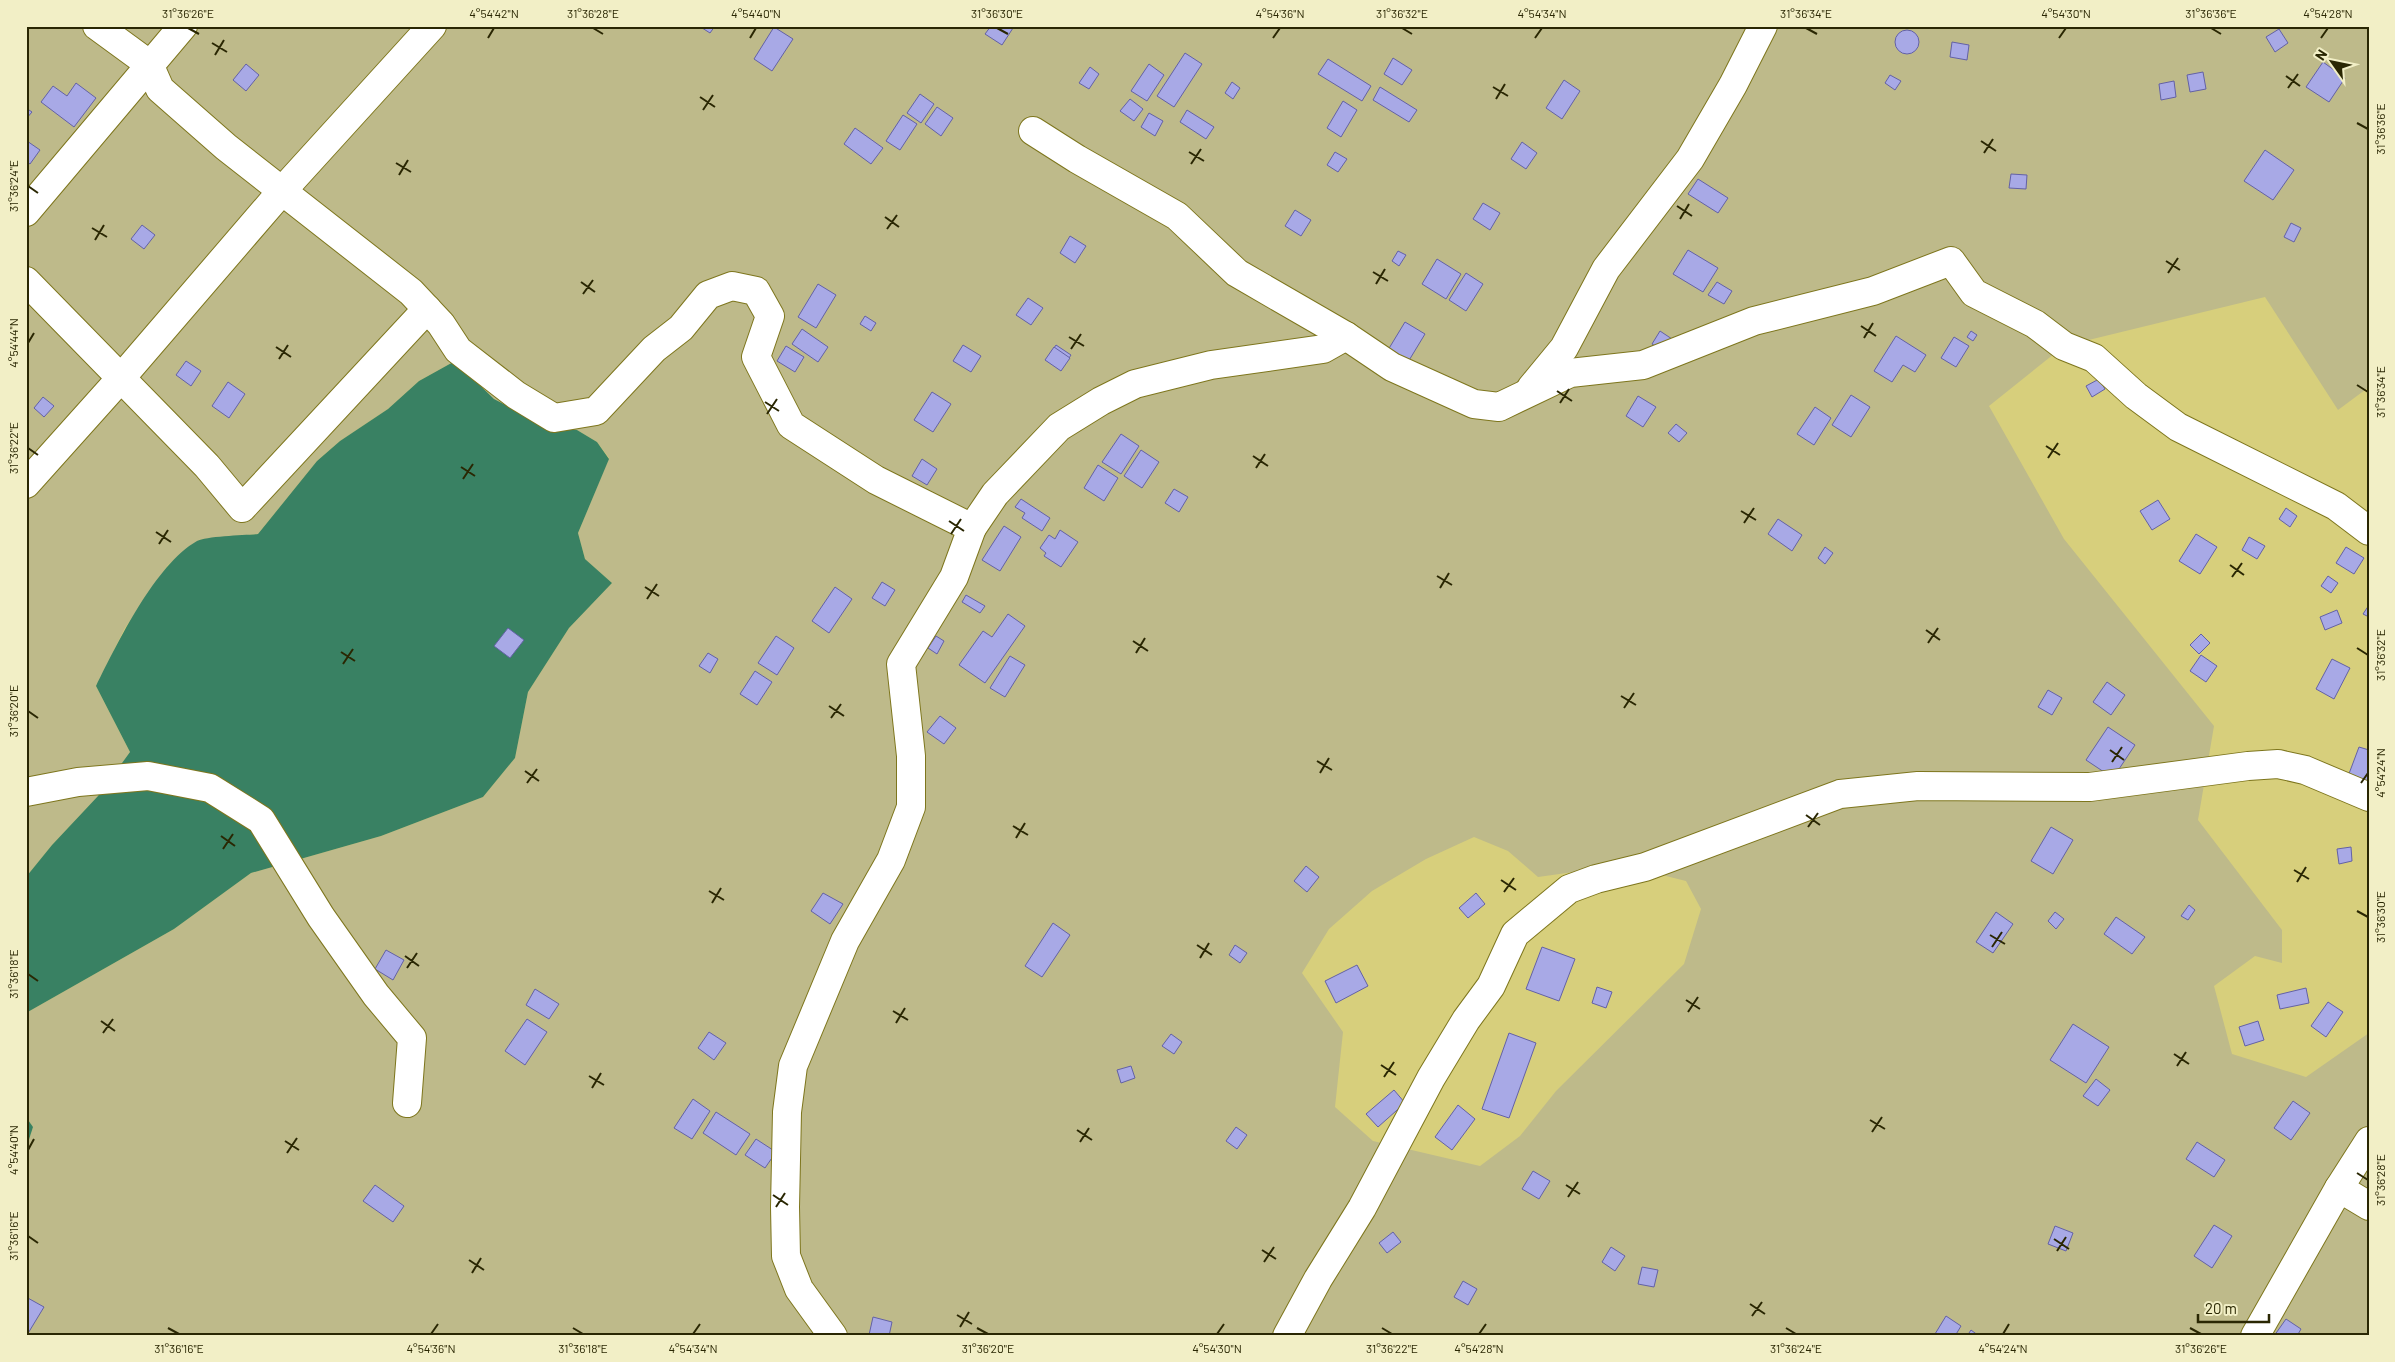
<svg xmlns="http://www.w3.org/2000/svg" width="2395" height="1362" viewBox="0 0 2395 1362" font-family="Barlow,sans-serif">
  <rect width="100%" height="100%" fill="#d7cf7c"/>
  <path fill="#beba8a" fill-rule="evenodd" d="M26,26h2343v361l-31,23 -73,-113 -201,49 -75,60 75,133 150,187 -16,94 84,110v33l-27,-7 -41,30 18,68 74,23 63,-44v303h-2343v-187l7,-22 -7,-10v-104l148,-84 77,-56 130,-37 102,-39 32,-39 13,-66 41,-64 43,-45 -27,-24 -7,-26 31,-75 -12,-16 -20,-12 -38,-8 -45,-23 -39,-38 -36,20 -31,28 -48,32 -23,20 -59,73 -59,6 -31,25 -43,63 -29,58 34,66 -32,44 -46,49 -26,32zM1474,837l34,14 30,26 57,-8 63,5 28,7 15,28 -17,55 -128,127 -36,45 -40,30 -107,-25 -38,-34 8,-75 -41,-59 27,-44 43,-38 54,-32z"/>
  <g fill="#398163">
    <path d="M455,361l39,38 45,23 38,8 20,12 12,17 -31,74 7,26 27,24 -43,45 -41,64 -13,66 -32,39 -102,39 -130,37 -77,56 -148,84v-136l26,-32 46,-49 32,-44 -34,-66c22,-44 59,-121 101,-145 9,-5 49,-6 61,-7l59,-73 23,-20 48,-32 31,-28z"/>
    <path d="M26,1117l7,10 -7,22z"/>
  </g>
  <g fill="#a8a9e6" stroke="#6361a5">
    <path d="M699,26h16l-5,7z"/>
    <path d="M991,26h20l2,2 -11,17 -17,-11z"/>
    <path d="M774,27l19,12 -21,32 -18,-12z"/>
    <path d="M2279,29l9,14 -13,9 -9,-15z"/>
    <circle cx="1907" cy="42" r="12"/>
    <path d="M1952,42l17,3 -2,15 -17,-3z"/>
    <path d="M1185,53l17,11 -28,43 -17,-11z"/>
    <path d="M1393,58l19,12 -10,15 -18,-11z"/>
    <path d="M1328,59l43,27 -9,15 -44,-27z"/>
    <path d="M2323,62l22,16 -16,24 -23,-15z"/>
    <path d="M246,64l13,11 -13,16 -13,-11z"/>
    <path d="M1149,64l15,11 -17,26 -16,-10z"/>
    <path d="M1090,67l9,7 -10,15 -10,-6z"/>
    <path d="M2203,72l3,17 -16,3 -3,-17z"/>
    <path d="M1890,75l11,6 -6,9 -10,-7z"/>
    <path d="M1564,80l16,11 -18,28 -16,-11z"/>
    <path d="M2174,81l2,16 -15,3 -2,-16z"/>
    <path d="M1232,82l8,6 -7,11 -8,-6z"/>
    <path d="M76,83l20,15 -22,29 -33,-25 12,-16 14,10z"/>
    <path d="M1380,87l37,23 -8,12 -36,-22z"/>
    <path d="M920,94l14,10 -13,19 -14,-10z"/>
    <path d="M1130,99l13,10 -9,12 -14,-10z"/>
    <path d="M1343,101l14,9 -16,27 -14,-9z"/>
    <path d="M937,107l16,11 -12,18 -16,-12z"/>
    <path d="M26,108l6,4 -6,7z"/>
    <path d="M1187,110l27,17 -8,12 -26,-17z"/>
    <path d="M1149,113l14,8 -8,15 -14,-9z"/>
    <path d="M903,115l14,9 -17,26 -14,-9z"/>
    <path d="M855,128l28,20 -12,16 -27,-20z"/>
    <path d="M27,141l13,9 -10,14 -4,-3z"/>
    <path d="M1522,142l15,11 -11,16 -15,-10z"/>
    <path d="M2265,150l29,20 -21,30 -29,-19z"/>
    <path d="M1335,152l12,7 -9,13 -11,-7z"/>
    <path d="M2011,174l16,1 -1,14 -17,-1z"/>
    <path d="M1698,179l30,19 -10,15 -30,-19z"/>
    <path d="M1483,203l17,10 -10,17 -17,-11z"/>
    <path d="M1295,210l16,10 -10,16 -16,-10z"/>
    <path d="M2291,223l10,5 -7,14 -10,-5z"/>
    <path d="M142,225l13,10 -11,14 -13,-10z"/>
    <path d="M1070,236l16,10 -11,17 -15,-10z"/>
    <path d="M1688,250l30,18 -15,24 -30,-18z"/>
    <path d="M1398,251l8,4 -7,11 -7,-5z"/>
    <path d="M1437,259l24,15 -15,25 -24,-15z"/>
    <path d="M1466,273l17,11 -17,27 -17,-11z"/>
    <path d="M1717,282l15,9 -8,13 -16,-9z"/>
    <path d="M818,284l18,11 -20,33 -18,-11z"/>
    <path d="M1028,298l15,10 -12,17 -15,-10z"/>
    <path d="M865,316l11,7 -5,8 -11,-7z"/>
    <path d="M1405,322l20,12 -17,28 -20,-12z"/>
    <path d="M802,329l26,18 -10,15 -26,-18z"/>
    <path d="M1660,331l12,8 -8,13 -12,-8z"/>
    <path d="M1971,331l6,4 -4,6 -6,-4z"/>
    <path d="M1896,336l30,19 -11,17 -12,-7 -11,17 -18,-11z"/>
    <path d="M1954,337l15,9 -13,21 -15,-9z"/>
    <path d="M963,345l18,11 -10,16 -18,-11z"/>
    <path d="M1056,345l15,10 -10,15 -15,-10z"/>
    <path d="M786,346l18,11 -9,15 -18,-11z"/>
    <path d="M1054,347l16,11 -9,13 -16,-11z"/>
    <path d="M186,361l15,10 -10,15 -15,-11z"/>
    <path d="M2099,379l6,10 -13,8 -6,-11z"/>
    <path d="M228,382l17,12 -16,24 -17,-12z"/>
    <path d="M932,392l19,12 -18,28 -19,-12z"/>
    <path d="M1851,395l19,12 -19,30 -19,-12z"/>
    <path d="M1638,396l18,11 -13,20 -17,-11z"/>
    <path d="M43,397l11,9 -10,11 -10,-9z"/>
    <path d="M1815,407l16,11 -17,27 -17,-11z"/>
    <path d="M1676,424l11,9 -8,9 -11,-9z"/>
    <path d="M1121,434l18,12 -18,28 -19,-12z"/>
    <path d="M1141,450l18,12 -17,26 -18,-12z"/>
    <path d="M922,459l15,10 -10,16 -15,-9z"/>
    <path d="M1098,465l20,13 -14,23 -20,-13z"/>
    <path d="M1174,489l14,8 -9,15 -14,-9z"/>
    <path d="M1021,499l29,19 -8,13 -20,-13 3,-5 -10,-6z"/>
    <path d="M2158,500l12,19 -18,11 -12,-19z"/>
    <path d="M2286,508l11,8 -7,11 -11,-8z"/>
    <path d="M1778,519l24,16 -10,16 -24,-17z"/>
    <path d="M1004,526l17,11 -21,34 -18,-11z"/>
    <path d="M1060,530l18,12 -17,25 -17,-11 2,-3 -6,-5 9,-13 6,4z"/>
    <path d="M2196,534l21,13 -17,27 -21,-13z"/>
    <path d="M2249,537l16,9 -8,13 -15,-9z"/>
    <path d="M1825,547l8,6 -8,11 -7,-6z"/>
    <path d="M2346,547l18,11 -10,16 -18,-11z"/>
    <path d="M2328,576l10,7 -7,10 -10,-7z"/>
    <path d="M882,582l13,8 -10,16 -13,-8z"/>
    <path d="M835,587l17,12 -23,34 -17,-12z"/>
    <path d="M966,595l19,11 -5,7 -18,-11z"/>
    <path d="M2369,605v12l-6,-3z"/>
    <path d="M2337,610l5,13 -17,7 -5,-13z"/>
    <path d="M1008,614l17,12 -40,57 -26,-18 24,-34 9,6z"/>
    <path d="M508,628l16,12 -14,18 -16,-12z"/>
    <path d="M2201,634l9,9 -11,11 -9,-9z"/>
    <path d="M776,636l18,12 -17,27 -19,-12z"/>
    <path d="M936,636l8,5 -7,13 -9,-6z"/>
    <path d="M708,653l10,6 -8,14 -11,-7z"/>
    <path d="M2201,655l16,11 -11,16 -16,-11z"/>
    <path d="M1010,656l15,9 -20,32 -15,-9z"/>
    <path d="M2332,659l18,9 -16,31 -18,-10z"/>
    <path d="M755,671l17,11 -15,23 -17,-11z"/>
    <path d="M2107,682l18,13 -14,20 -18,-13z"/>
    <path d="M2048,690l14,8 -10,17 -14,-8z"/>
    <path d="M940,716l16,12 -12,16 -17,-12z"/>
    <path d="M2108,727l27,18 -22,33 -27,-18z"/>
    <path d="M2359,747l10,3v36l-22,-7z"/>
    <path d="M2051,827l22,13 -20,34 -22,-13z"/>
    <path d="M2351,847l1,14 -13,3 -2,-15z"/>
    <path d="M1306,866l13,11 -12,15 -13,-11z"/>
    <path d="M823,893l20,11 -13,20 -19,-13z"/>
    <path d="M1476,893l9,11 -17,14 -9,-10z"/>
    <path d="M2189,905l6,5 -7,10 -7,-4z"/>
    <path d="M1996,912l17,12 -20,29 -17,-11z"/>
    <path d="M2055,912l9,7 -8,10 -8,-8z"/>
    <path d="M2116,917l29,20 -13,17 -28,-20z"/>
    <path d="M1053,923l17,12 -28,42 -17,-11z"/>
    <path d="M1235,945l12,8 -7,10 -11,-8z"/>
    <path d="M1542,947l33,12 -16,42 -33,-12z"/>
    <path d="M386,950l18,10 -11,20 -18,-11z"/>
    <path d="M1357,965l11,21 -32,17 -11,-22z"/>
    <path d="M1597,987l15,5 -6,16 -14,-5z"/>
    <path d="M2306,988l3,15 -29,6 -3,-14z"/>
    <path d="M535,989l24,15 -10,15 -23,-14z"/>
    <path d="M2328,1002l15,10 -17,25 -15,-11z"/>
    <path d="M527,1019l20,13 -22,33 -20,-14z"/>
    <path d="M2258,1021l6,19 -19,6 -6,-19z"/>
    <path d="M2073,1024l36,23 -23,36 -36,-23z"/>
    <path d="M709,1032l17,11 -12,17 -16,-12z"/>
    <path d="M1509,1033l27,10 -27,75 -27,-9z"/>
    <path d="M1171,1034l11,8 -8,12 -12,-8z"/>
    <path d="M1131,1066l4,12 -14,5 -4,-13z"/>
    <path d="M2096,1079l14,11 -12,16 -15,-10z"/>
    <path d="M1394,1090l11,13 -27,24 -12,-13z"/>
    <path d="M693,1099l17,12 -18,28 -18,-11z"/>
    <path d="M2293,1101l17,12 -19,27 -17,-12z"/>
    <path d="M1458,1105l17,14 -23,31 -17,-13z"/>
    <path d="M716,1112l34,22 -14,21 -33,-22z"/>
    <path d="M1236,1127l11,8 -10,14 -11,-8z"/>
    <path d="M756,1139l20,13 -11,16 -20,-13z"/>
    <path d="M2197,1142l28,18 -11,17 -28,-18z"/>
    <path d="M1533,1171l17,10 -11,18 -17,-10z"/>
    <path d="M375,1185l29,21 -11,16 -30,-21z"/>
    <path d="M2214,1225l18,11 -20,32 -18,-12z"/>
    <path d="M2055,1226l18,7 -7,18 -18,-7z"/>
    <path d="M1393,1232l8,10 -14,11 -8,-10z"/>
    <path d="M1611,1247l14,9 -10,15 -13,-9z"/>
    <path d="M1642,1267l16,3 -4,17 -16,-3z"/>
    <path d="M1463,1281l14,8 -9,16 -14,-8z"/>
    <path d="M26,1297l18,10 -17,28h-1z"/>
    <path d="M1946,1316l15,10 -6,10h-17l-3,-2z"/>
    <path d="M873,1317l19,5 -3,14 -20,-1z"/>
    <path d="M2286,1319l15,10 -4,7h-23z"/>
    <path d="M1971,1330l8,6h-12z"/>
  </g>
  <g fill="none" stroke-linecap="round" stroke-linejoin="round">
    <defs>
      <g id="minor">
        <path d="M97,26l52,38 11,25 66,58 185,145 30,32 17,26 58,45 38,23 42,-7 58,-62 27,-21 27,-33 24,-9 24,5 14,25 -14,41 35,68 85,55 96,48 -18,49 -53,87 10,92v51l-20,53 -46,81 -52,125 -6,46 -2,95 1,49 13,33 34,47"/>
        <path d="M1033,131l44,28 100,57 60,57 109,63 46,31 82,37 25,3 71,-34 73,-8 111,-44 119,-30 78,-30 23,32 61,31 29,22 30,12 42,38 42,31 158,79 33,25"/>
        <path d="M26,212l157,-186"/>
        <path d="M26,281l181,185 35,42 185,-199"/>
        <path d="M1531,388l33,-40 42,-79 84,-110 43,-74 30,-59"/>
        <path d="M26,484l95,-106 160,-186 151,-166"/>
        <path d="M972,528l23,-34 64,-67 42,-26 34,-17 76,-19 112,-16 23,-13"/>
        <path d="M26,792l52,-10 70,-6 62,12 51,32 60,97 55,78 36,43 -5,65"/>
        <path d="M2339,1188l30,18"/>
        <path d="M1287,1336l31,-57 44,-71 69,-130 35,-58 25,-34 24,-52 54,-45 27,-10 49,-12 195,-73 78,-8 172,1 158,-21 30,-2 27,6 64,27"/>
        <path d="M2255,1336l84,-148 30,-47"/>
      </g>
    </defs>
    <use href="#minor" stroke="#7e761d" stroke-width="30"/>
    <use href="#minor" stroke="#fff" stroke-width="28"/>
  </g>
  <path fill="none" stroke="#2a2703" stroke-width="2" d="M188,28l11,6M593,28l10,6M997,28l11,6M1402,28l10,6M1806,28l11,6M2211,28l10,6M488,38l6,-10M750,38l6,-10M1273,38l7,-10M1535,38l7,-10M2059,38l7,-10M2321,38l7,-10M212,43l15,9M215,55l9,-15M2286,76l14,10M1493,87l15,9M2288,88l10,-14M700,97l15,10M1496,99l9,-15M703,110l10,-15M2357,123l11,6M1981,141l15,10M1189,152l15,9M1984,153l9,-14M396,163l15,9M1191,164l10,-15M399,175l9,-15M28,186l10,7M1677,206l15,10M885,217l14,10M1680,219l9,-15M92,228l15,9M887,229l10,-14M95,240l9,-15M2166,261l14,9M1373,272l15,9M2168,273l10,-15M581,282l14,10M1376,284l9,-15M583,294l10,-14M1861,326l15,10M1069,337l15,9M1864,338l9,-15M28,343l6,-10M276,347l15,10M1071,349l10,-15M279,359l9,-14M2357,385l11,7M1557,391l15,10M765,402l14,9M1560,403l9,-14M767,414l10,-15M2046,446l14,9M28,448l10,7M1253,456l15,10M2048,458l10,-15M461,467l14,9M1256,468l9,-14M463,479l10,-15M1741,511l15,9M949,521l15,10M1744,523l10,-15M156,532l15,10M951,534l10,-15M159,544l9,-14M2230,565l14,10M1437,576l15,9M2232,577l10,-14M645,587l14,9M1440,588l9,-15M647,599l10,-15M1926,630l14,10M1133,641l15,10M1928,643l10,-15M2357,648l11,7M341,652l14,9M1136,653l9,-15M343,664l10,-15M1621,696l15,9M829,706l15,10M1624,708l10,-15M28,711l10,7M831,718l10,-14M2110,750l14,10M1317,761l15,9M2112,762l10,-15M525,771l14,10M1320,773l9,-15M527,783l10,-14M2361,783l7,-10M1806,815l14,10M1013,826l15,9M1808,827l10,-14M221,836l14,10M1016,838l9,-15M223,849l10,-15M2294,870l15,9M1501,880l15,10M2297,882l9,-15M709,891l15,9M1504,892l10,-14M712,903l9,-15M2357,911l11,6M1990,935l15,9M1197,945l15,10M1992,947l10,-15M405,956l14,10M1200,958l9,-15M407,968l10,-15M28,974l10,7M1686,1000l14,9M893,1011l15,9M1688,1012l10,-15M101,1021l14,10M896,1023l9,-15M103,1033l10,-14M2174,1054l15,10M1381,1065l15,10M2177,1066l9,-14M589,1076l15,9M1384,1077l10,-15M592,1088l9,-15M1870,1120l15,9M1077,1130l15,10M1872,1132l10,-15M285,1141l14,9M1080,1142l9,-14M28,1150l6,-11M287,1153l10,-15M2357,1173l11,7M1566,1185l14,9M773,1195l15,10M1568,1197l10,-15M776,1207l9,-14M28,1236l10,7M2054,1239l15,10M1262,1250l14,9M2057,1251l9,-14M469,1260l15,10M1264,1262l10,-15M472,1273l9,-15M1750,1304l15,10M957,1315l15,9M1752,1316l10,-14M960,1327l9,-15M168,1328l11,6M573,1328l10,6M977,1328l11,6M1382,1328l10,6M1786,1328l10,6M2190,1328l11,6M431,1334l7,-10M693,1334l7,-10M1217,1334l7,-10M1479,1334l7,-10M2003,1334l6,-10"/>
  <rect width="2395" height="1362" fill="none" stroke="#f2efc6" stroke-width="55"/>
  <g transform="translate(2332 62) rotate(303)" stroke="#f2efc6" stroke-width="4" paint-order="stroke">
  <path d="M0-4L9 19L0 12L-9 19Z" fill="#2a2703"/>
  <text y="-8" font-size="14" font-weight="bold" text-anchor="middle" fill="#2a2703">N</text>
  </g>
  <path d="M2198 1314v8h71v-8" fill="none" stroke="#2a2703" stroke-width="2.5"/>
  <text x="2205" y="1314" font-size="15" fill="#2a2703" stroke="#f2efc6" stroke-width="4" paint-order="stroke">20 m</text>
  <rect x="28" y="28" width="2340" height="1306" fill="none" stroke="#2a2703" stroke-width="2"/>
  <g font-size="12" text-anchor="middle" fill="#2a2703">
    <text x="188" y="18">31°36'26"E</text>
    <text x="494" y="18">4°54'42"N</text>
    <text x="593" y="18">31°36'28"E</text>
    <text x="756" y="18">4°54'40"N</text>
    <text x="997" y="18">31°36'30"E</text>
    <text x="1280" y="18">4°54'36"N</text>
    <text x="1402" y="18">31°36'32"E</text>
    <text x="1542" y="18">4°54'34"N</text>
    <text x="1806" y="18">31°36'34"E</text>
    <text x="2066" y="18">4°54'30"N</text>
    <text x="2211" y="18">31°36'36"E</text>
    <text x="2328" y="18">4°54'28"N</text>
    <text transform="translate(2381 129) rotate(-90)" y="4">31°36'36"E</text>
    <text transform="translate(14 186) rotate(-90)" y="4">31°36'24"E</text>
    <text transform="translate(14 343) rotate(-90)" y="4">4°54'44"N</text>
    <text transform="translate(2381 392) rotate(-90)" y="4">31°36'34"E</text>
    <text transform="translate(14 448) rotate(-90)" y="4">31°36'22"E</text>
    <text transform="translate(2381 655) rotate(-90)" y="4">31°36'32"E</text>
    <text transform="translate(14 711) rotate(-90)" y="4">31°36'20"E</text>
    <text transform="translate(2381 773) rotate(-90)" y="4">4°54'24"N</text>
    <text transform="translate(2381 917) rotate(-90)" y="4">31°36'30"E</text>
    <text transform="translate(14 974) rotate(-90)" y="4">31°36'18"E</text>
    <text transform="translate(14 1150) rotate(-90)" y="4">4°54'40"N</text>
    <text transform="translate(2381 1180) rotate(-90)" y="4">31°36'28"E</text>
    <text transform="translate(14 1236) rotate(-90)" y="4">31°36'16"E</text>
    <text x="179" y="1353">31°36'16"E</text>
    <text x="431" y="1353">4°54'36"N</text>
    <text x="583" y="1353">31°36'18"E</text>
    <text x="693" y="1353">4°54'34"N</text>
    <text x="988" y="1353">31°36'20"E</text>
    <text x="1217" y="1353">4°54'30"N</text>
    <text x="1392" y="1353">31°36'22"E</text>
    <text x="1479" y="1353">4°54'28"N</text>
    <text x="1796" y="1353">31°36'24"E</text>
    <text x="2003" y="1353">4°54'24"N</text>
    <text x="2201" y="1353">31°36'26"E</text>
  </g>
</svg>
